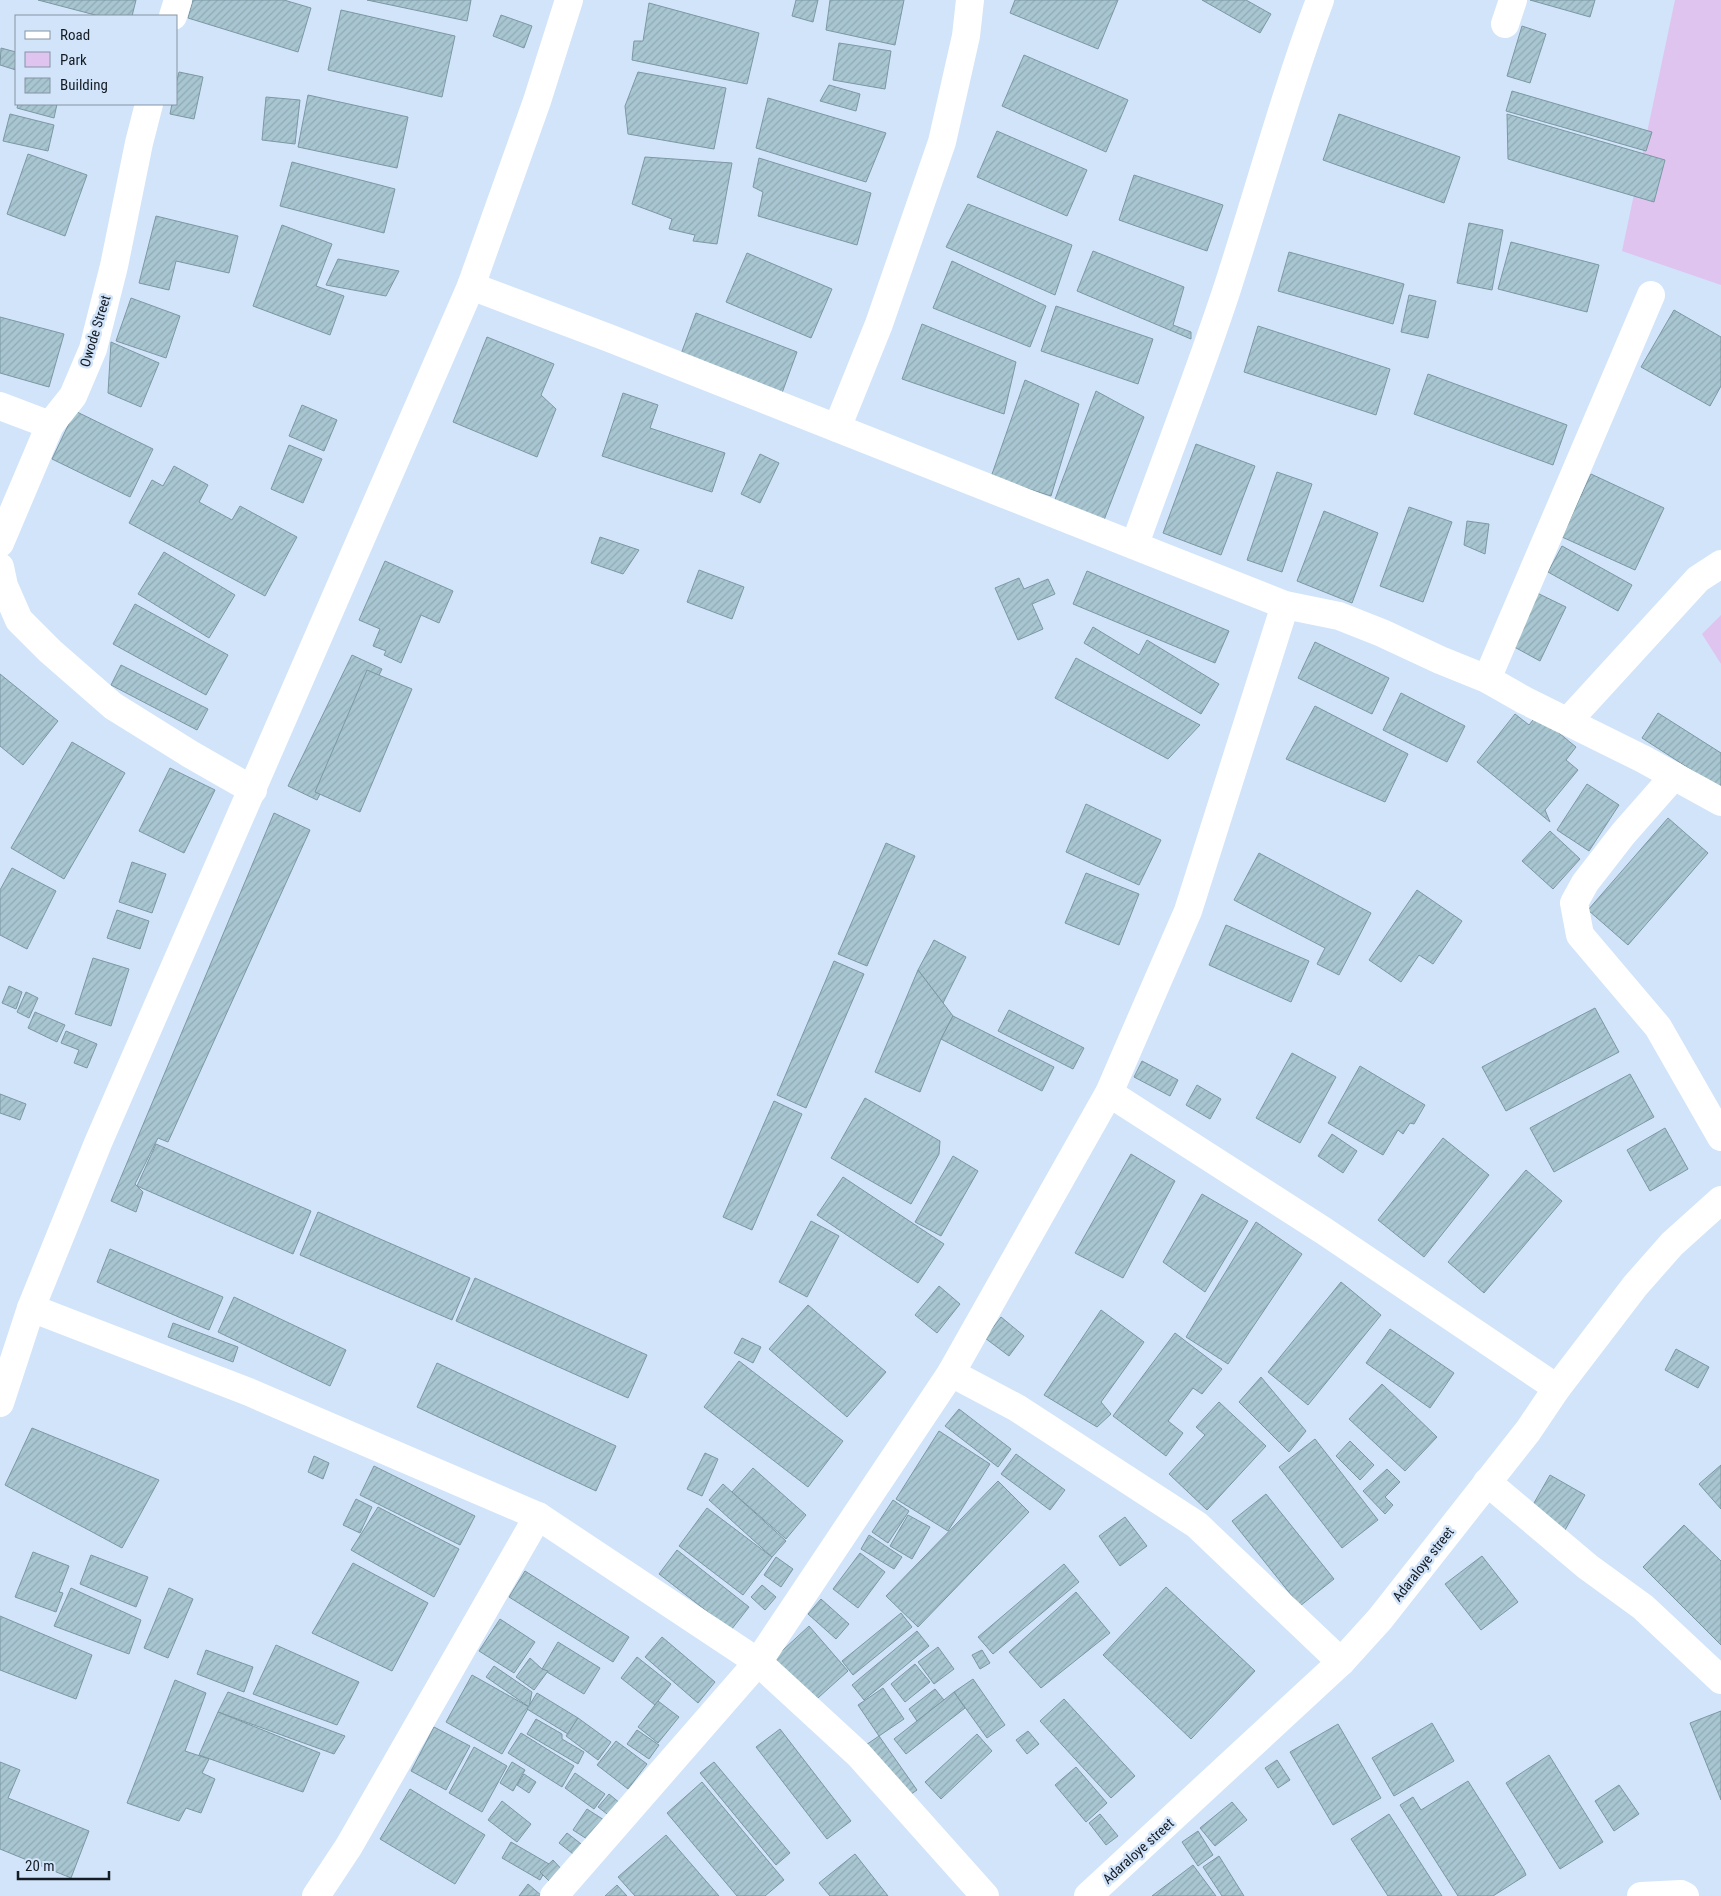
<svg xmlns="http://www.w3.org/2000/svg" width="1721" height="1896" viewBox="0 0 1721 1896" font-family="'Roboto Condensed',sans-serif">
  <defs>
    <pattern id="building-hatch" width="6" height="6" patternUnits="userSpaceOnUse" patternTransform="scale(1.25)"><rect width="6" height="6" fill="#a8c6d1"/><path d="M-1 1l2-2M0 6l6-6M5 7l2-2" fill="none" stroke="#90aab3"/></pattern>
  </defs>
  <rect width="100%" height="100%" fill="#d1e4fa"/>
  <g fill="#dfc4f0">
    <path d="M1675,0h46v285l-99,-34z"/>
    <path d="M1721,615v49l-19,-30z"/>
  </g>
  <g fill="url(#building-hatch)" stroke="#7b98a3">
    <path d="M38,0h98l-4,16h-33z"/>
    <path d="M193,0h91l27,8 -13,44 -110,-34z"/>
    <path d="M367,0h104l-4,21z"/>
    <path d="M796,0h22l-5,22 -21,-6z"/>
    <path d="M830,0h74l-9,45 -69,-15z"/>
    <path d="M1015,0h103l-20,49 -88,-36z"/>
    <path d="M1202,0h44l25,14 -11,19z"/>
    <path d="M1530,0h65l-5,17z"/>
    <path d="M649,3l110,30 -12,51 -115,-24 2,-19h9z"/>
    <path d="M341,10l114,26 -13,61 -114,-27z"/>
    <path d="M501,15l31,11 -8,22 -31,-12z"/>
    <path d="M1522,26l24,8 -16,49 -23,-7z"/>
    <path d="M839,43l52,8 -6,38 -52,-9z"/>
    <path d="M1,48l15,4v18l-16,-5z"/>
    <path d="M1024,55l104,45 -22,52 -104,-46z"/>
    <path d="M179,72l24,5 -9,42 -24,-5 2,-10h4v-20z"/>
    <path d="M638,72l88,16 -12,61 -86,-15 -3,-28z"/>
    <path d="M829,85l31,9 -4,17 -36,-10z"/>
    <path d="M1512,91l140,41 -6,19 -140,-40z"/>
    <path d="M308,95l100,22 -11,51 -99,-21z"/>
    <path d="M266,97l34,3 -5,44 -33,-4z"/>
    <path d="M768,98l118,35 -20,49 -110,-34z"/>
    <path d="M18,104h39l-3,14 -37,-10z"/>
    <path d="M10,114l44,11 -6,26 -45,-10z"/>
    <path d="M1339,114l121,43 -16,46 -121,-43z"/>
    <path d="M1507,114l158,46 -11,42 -146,-43z"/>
    <path d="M997,131l90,39 -20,46 -90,-39z"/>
    <path d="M28,154l59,21 -22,61 -58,-22z"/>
    <path d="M645,157l87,6 -15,81 -24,-3 2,-6 -26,-6 3,-10 -40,-15z"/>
    <path d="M759,158l112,35 -14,52 -99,-29 5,-24 -10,-5z"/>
    <path d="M292,162l103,27 -11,44 -104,-27z"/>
    <path d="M1134,175l89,30 -16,46 -88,-31z"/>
    <path d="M968,204l104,41 -17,50 -109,-48z"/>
    <path d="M156,216l82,20 -9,37 -53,-12 -7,29 -30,-7z"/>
    <path d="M1469,223l34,7 -11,60 -35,-7z"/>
    <path d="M282,225l50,19 -16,42 28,10 -14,39 -77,-29z"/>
    <path d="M1511,242l88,23 -12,47 -89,-23z"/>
    <path d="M1093,251l91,36 -11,38 18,7v7l-114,-48z"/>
    <path d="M1289,252l115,32 -11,40 -115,-33z"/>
    <path d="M747,253l85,36 -21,49 -85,-36z"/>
    <path d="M338,259l61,12 -13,25 -60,-11z"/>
    <path d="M952,261l94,45 -16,41 -97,-39z"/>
    <path d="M1409,295l27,6 -8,37 -27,-6z"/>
    <path d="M131,298l49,18 -14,42 -50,-17z"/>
    <path d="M1056,306l97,33 -15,45 -97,-33z"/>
    <path d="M1674,310l47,27v49l-11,20 -69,-39z"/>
    <path d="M696,313l101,39 -15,41 -101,-39z"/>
    <path d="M0,317l64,17 -15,53 -49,-14z"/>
    <path d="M922,324l94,38 -12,52 -102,-35z"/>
    <path d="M1258,326l132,43 -14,46 -132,-43z"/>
    <path d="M487,337l67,27 -13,31 15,14 -19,48 -84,-35z"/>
    <path d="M111,342l48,21 -18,44 -33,-14z"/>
    <path d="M1428,374l139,51 -14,40 -139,-51z"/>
    <path d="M1025,380l54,24 -28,92 -60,-19z"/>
    <path d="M1096,391l48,26 -40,103 -50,-18z"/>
    <path d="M623,393l35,12 -8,23 75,25 -13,39 -110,-36z"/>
    <path d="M302,405l35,15 -13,31 -35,-15z"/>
    <path d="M75,411l78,38 -23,48 -78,-38z"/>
    <path d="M1196,444l59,22 -34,89 -58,-22z"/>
    <path d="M289,445l33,14 -19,44 -32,-14z"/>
    <path d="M760,454l19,9 -19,40 -19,-9z"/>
    <path d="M174,466l34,19 -9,17 33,18 8,-14 57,31 -32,59 -136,-73 23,-43 11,6z"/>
    <path d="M1277,472l35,12 -30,88 -35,-12z"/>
    <path d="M1591,474l73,34 -29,62 -73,-33z"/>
    <path d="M1409,507l43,15 -29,80 -43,-16z"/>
    <path d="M1324,511l54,22 -26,70 -55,-22z"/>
    <path d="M1467,521l22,3 -4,30 -21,-9z"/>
    <path d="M600,537l39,13 -16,24 -32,-11z"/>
    <path d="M1562,546l70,39 -14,26 -70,-39z"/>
    <path d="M164,552l71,43 -26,43 -71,-44z"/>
    <path d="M385,561l68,30 -14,32 -18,-8 -20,48 -17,-8 2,-4 -13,-5 7,-17 -21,-9z"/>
    <path d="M699,570l45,17 -12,32 -45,-17z"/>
    <path d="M1087,571l142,60 -14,32 -142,-59z"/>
    <path d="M1019,578l5,11 24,-10 7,15 -23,10 11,25 -25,11 -23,-52z"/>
    <path d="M1533,591l33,16 -26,54 -33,-18z"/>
    <path d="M135,604l93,51 -22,40 -93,-51z"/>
    <path d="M1093,627l46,28 8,-15 72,44 -18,30 -117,-71z"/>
    <path d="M1315,642l74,36 -17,36 -74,-36z"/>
    <path d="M352,655l30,14 -65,131 -29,-14z"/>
    <path d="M1076,658l124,67 -32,34 -113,-61z"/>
    <path d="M121,665l87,44 -11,21 -86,-45z"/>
    <path d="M367,670l45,19 -52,123 -45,-20z"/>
    <path d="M0,674l58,47 -35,44 -23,-19z"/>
    <path d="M1401,693l64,33 -18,36 -64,-32z"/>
    <path d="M1315,706l93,48 -23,48 -99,-43z"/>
    <path d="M1658,713l63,40v36l-79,-51z"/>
    <path d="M1515,714l14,11 8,-10 39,32 -10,13 12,10 -33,40 5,12 -73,-60z"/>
    <path d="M72,742l53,31 -61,106 -53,-31z"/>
    <path d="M170,768l45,22 -31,63 -45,-22z"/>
    <path d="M1587,784l32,21 -30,46 -32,-21z"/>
    <path d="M1086,804l75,36 -22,45 -73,-33z"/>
    <path d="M274,813l36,17 -142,312 -10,-4 -23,46 8,8 -7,20 -25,-11z"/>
    <path d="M1668,818l40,35 -80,92 -40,-35z"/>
    <path d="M1550,831l30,28 -27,30 -31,-28z"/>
    <path d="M886,843l29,13 -48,110 -29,-12z"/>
    <path d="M1259,853l112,60 -32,62 -22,-11 8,-16 -91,-48z"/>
    <path d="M132,862l34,12 -14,39 -33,-11z"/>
    <path d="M12,868l44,23 -29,58 -27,-14v-45z"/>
    <path d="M1086,873l53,21 -20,51 -54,-22z"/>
    <path d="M1417,890l45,31 -29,43 -14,-9 -18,27 -32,-22z"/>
    <path d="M117,910l32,11 -9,28 -33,-11z"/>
    <path d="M1226,925l83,36 -18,41 -82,-37z"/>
    <path d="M934,940l32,17 -23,46 -25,-33z"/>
    <path d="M93,958l36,11 -18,57 -36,-12z"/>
    <path d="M834,961l30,13 -58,134 -29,-13z"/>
    <path d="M918,970l35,46 -12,23 -21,53 -45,-20z"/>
    <path d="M9,986l13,6 -6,17 -14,-6z"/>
    <path d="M26,992l12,6 -9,20 -12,-6z"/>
    <path d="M1595,1008l24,44 -113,59 -24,-44z"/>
    <path d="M1009,1010l75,38 -11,21 -75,-38z"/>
    <path d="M35,1012l30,13 -8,17 -29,-14z"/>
    <path d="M953,1016l101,51 -12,24 -101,-52z"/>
    <path d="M66,1031l31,13 -10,24 -13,-5 5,-13 -18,-7z"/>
    <path d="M1292,1053l44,24 -36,66 -44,-25z"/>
    <path d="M1142,1061l36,19 -8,16 -36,-19z"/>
    <path d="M1360,1066l65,39 -11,19 -4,-1 -7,11 -5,-4 -15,25 -55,-32z"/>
    <path d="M1630,1074l24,43 -100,55 -24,-44z"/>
    <path d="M1197,1085l24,14 -11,20 -24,-14z"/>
    <path d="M0,1094l26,10 -6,16 -20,-7z"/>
    <path d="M865,1098l75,43 -1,13 -28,50 -80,-46z"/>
    <path d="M774,1101l28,13 -50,116 -29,-13z"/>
    <path d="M1665,1128l23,41 -38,22 -23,-41z"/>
    <path d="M1332,1134l25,17 -14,22 -25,-17z"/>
    <path d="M1443,1138l46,37 -65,82 -46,-37z"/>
    <path d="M156,1144l155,67 -18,43 -156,-68z"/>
    <path d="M1131,1154l44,27 -52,97 -48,-25z"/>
    <path d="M953,1156l25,15 -37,65 -26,-14z"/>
    <path d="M1526,1170l36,31 -78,92 -36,-31z"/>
    <path d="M843,1177l101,67 -26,39 -101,-68z"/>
    <path d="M1202,1194l46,27 -43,71 -42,-30z"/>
    <path d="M318,1212l152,66 -18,42 -152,-65z"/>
    <path d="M811,1221l28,15 -32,61 -28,-15z"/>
    <path d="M1256,1222l46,32 -74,110 -42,-27z"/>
    <path d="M110,1249l113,48 -14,33 -112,-48z"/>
    <path d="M475,1278l172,77 -19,43 -172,-77z"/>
    <path d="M1341,1282l40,33 -73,90 -40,-33z"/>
    <path d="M939,1286l21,18 -23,29 -22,-18z"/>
    <path d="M234,1297l112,53 -16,36 -112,-54z"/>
    <path d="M808,1305l78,67 -39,45 -78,-68z"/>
    <path d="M1101,1310l43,32 -43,60 10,12 -14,13 -53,-32z"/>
    <path d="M1001,1317l23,19 -15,20 -24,-18z"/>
    <path d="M173,1323l65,24 -5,15 -65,-25z"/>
    <path d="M1390,1329l64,44 -24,35 -64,-45z"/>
    <path d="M1175,1333l47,36 -20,25 -9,-6 -25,33 15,12 -17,23 -53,-40z"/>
    <path d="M742,1338l19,9 -8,16 -19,-10z"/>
    <path d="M1676,1349l33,18 -11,21 -33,-18z"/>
    <path d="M739,1361l104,80 -35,46 -104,-80z"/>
    <path d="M437,1363l179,83 -20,45 -179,-84z"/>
    <path d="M1261,1377l45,54 -17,21 -50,-50z"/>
    <path d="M1382,1384l55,53 -32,34 -56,-52z"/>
    <path d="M1219,1402l47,44 -59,64 -38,-36 36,-39 -9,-8z"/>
    <path d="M959,1409l52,40 -13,18 -53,-41z"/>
    <path d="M32,1428l127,52 -37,68 -117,-63z"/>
    <path d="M939,1431l51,33 -42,67 -52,-32z"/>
    <path d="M1315,1439l63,81 -36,28 -63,-81z"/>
    <path d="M1350,1441l24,24 -14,15 -24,-24z"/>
    <path d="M705,1453l13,6 -16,37 -15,-7z"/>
    <path d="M1016,1454l49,36 -15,20 -49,-36z"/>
    <path d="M314,1456l15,7 -6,16 -15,-7z"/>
    <path d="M1721,1465v44l-22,-25z"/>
    <path d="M374,1466l101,50 -15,29 -100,-50z"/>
    <path d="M753,1468l53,47 -20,24 -54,-47z"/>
    <path d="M1387,1469l13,13 -15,15 8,8 -8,9 -22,-23z"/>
    <path d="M1550,1475l35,20 -20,35 -35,-20z"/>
    <path d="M998,1481l31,31 -111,115 -32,-31z"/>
    <path d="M723,1484l63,57 -14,16 -63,-57z"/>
    <path d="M1266,1494l68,85 -34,27 -68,-85z"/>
    <path d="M356,1499l16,8 -12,26 -17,-8z"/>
    <path d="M893,1500l16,11 -21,32 -16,-11z"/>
    <path d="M378,1507l81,42 -25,48 -83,-47z"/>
    <path d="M707,1508l65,49 -29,38 -64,-49z"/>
    <path d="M908,1515l22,12 -18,32 -22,-13z"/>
    <path d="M1125,1517l22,29 -27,20 -21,-30z"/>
    <path d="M1684,1525l37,36v84l-78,-78z"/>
    <path d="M869,1535l33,22 -8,12 -33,-20z"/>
    <path d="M677,1550l72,57 -18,23 -72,-56z"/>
    <path d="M33,1552l36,14 -10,26 4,1 -7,19 -41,-15z"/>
    <path d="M860,1553l25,19 -27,36 -25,-19z"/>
    <path d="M91,1555l57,22 -12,30 -56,-23z"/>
    <path d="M1482,1556l36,46 -37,28 -36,-46z"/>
    <path d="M776,1557l17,12 -12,18 -17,-12z"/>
    <path d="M353,1563l75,40 -36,68 -80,-38z"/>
    <path d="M1064,1564l15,18 -86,72 -15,-17z"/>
    <path d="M525,1571l104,66 -16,25 -104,-65z"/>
    <path d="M762,1585l14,12 -11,13 -14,-13z"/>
    <path d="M1166,1587l89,84 -64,68 -88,-84z"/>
    <path d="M71,1588l70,32 -12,34 -75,-28z"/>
    <path d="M169,1588l24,11 -25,59 -24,-10z"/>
    <path d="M1076,1592l34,41 -69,55 -32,-36z"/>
    <path d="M821,1599l28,25 -13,15 -28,-25z"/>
    <path d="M901,1613l11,14 -59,48 -11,-14z"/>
    <path d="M0,1616l92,39 -16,44 -76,-29z"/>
    <path d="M500,1619l35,23 -21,31 -35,-22z"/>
    <path d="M809,1626l39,45 -39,35 -39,-44z"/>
    <path d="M917,1631l12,15 -65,54 -12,-15z"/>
    <path d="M662,1637l53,45 -17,21 -53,-46z"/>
    <path d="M558,1642l42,26 -16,26 -42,-25z"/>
    <path d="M276,1645l83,37 -22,43 -84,-31z"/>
    <path d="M938,1647l16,22 -20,15 -16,-22z"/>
    <path d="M206,1650l47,17 -9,25 -47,-18z"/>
    <path d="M982,1650l8,13 -10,6 -8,-14z"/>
    <path d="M637,1657l34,27 -16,21 -34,-27z"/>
    <path d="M530,1658l12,11 6,2 -14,19 -18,-13z"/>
    <path d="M915,1664l15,18 -25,20 -14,-18z"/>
    <path d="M494,1666l38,26 -3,15 -43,-30z"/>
    <path d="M472,1675l57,32 -27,47 -56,-32z"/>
    <path d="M973,1679l32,46 -18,13 -33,-46z"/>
    <path d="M175,1680l31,13 -21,58 24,8 -7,14 13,6 -14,34 -15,-5 -7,13 -52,-18z"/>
    <path d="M883,1688l21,31 -25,17 -21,-31z"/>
    <path d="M935,1689l9,11 -27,21 -8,-12z"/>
    <path d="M228,1692l117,44 -11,18 -116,-42z"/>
    <path d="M954,1692l11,16 -59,46 -12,-15z"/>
    <path d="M537,1693l41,25 -10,16 -41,-25z"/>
    <path d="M1064,1699l71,77 -24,22 -71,-77z"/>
    <path d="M658,1701l21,16 -21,26 -20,-16z"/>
    <path d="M1721,1711v89l-31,-77z"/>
    <path d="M218,1712l102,41 -17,39 -104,-37z"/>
    <path d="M578,1718l33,24 -13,18 -32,-24z"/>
    <path d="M536,1719l26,15v5l22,13 -6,12 -51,-30z"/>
    <path d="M1432,1723l22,38 -60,35 -22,-38z"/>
    <path d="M1338,1724l43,74 -48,27 -43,-73z"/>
    <path d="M434,1727l36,19 -24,44 -35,-19z"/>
    <path d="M780,1729l71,92 -24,18 -71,-92z"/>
    <path d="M637,1730l22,15 -10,14 -22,-15z"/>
    <path d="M1028,1731l11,13 -12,10 -11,-14z"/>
    <path d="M521,1733l53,33 -12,21 -54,-34z"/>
    <path d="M977,1734l15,17 -51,48 -16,-17z"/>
    <path d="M879,1736l38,54 -16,11 -38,-54z"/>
    <path d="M616,1741l31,23 -19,25 -31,-24z"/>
    <path d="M474,1747l33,19 -25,46 -33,-19z"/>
    <path d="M1549,1755l54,87 -43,27 -54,-86z"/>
    <path d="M1277,1760l13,20 -12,8 -13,-20z"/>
    <path d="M0,1762l20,8 -12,28 81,33 -18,47 -71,-29z"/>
    <path d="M512,1762l13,8 -12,21 -13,-8z"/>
    <path d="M714,1762l76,91 -14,12 -76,-92z"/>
    <path d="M1076,1767l31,36 -21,19 -31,-37z"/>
    <path d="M575,1773l30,21 -11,15 -29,-21z"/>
    <path d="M524,1774l12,8 -7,11 -12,-8z"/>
    <path d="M1468,1781l56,89 2,5 -33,21h-35l-58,-91 13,-8 8,13z"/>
    <path d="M702,1782l82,98 -19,16h-28l-70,-83z"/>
    <path d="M1619,1785l20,29 -25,17 -19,-30z"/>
    <path d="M410,1789l75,46 -30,49 -75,-45z"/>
    <path d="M609,1794l12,10 -10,13 -13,-10z"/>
    <path d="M502,1801l29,23 -14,18 -29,-22z"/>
    <path d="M1232,1802l15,18 -32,26 -15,-18z"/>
    <path d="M587,1809l17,11 -14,21 -17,-11z"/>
    <path d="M1100,1814l18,22 -12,9 -17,-22z"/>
    <path d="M1389,1814l53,82h-54l-37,-57z"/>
    <path d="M1198,1831l15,24 -15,11 -16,-24z"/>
    <path d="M567,1833l18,14 -8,10 -18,-14z"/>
    <path d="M666,1835l53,61h-84l-17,-19z"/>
    <path d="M511,1842l38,22 -9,16 -38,-22z"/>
    <path d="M855,1854l33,42h-58l-11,-13z"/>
    <path d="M1219,1856l25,40h-22l-19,-29z"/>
    <path d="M553,1860l12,13 -12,12 -13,-13z"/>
    <path d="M1193,1865l23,31h-64z"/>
    <path d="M528,1884l14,12h-23z"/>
    <path d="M617,1885l10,11h-22z"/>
  </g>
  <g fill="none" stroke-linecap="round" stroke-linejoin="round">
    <g stroke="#fff" stroke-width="28">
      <path d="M173,16l5,-16"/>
      <path d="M1505,24l8,-24"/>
      <path d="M471,286l138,52 676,267 54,11 43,17 58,27 47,19 37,21 119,59 78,43"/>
      <path d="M0,406l50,19"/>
      <path d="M837,428l42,-104 63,-182 24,-106 4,-36"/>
      <path d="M0,543l50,-118 23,-29 20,-47 21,-83 25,-123 10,-39"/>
      <path d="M1135,544c30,-84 63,-167 91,-252 32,-98 58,-196 94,-292"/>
      <path d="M0,567l4,19 15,34 31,31 63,55 77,48 63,36"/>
      <path d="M1487,679l164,-384"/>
      <path d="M1568,721l130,-142 23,-15"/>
      <path d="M1674,776l-51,58 -38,49 -11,20 6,32 78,92 63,110"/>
      <path d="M1109,1093l215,138 233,157"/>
      <path d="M31,1308l218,84 289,124 220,146 101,93 126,141"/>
      <path d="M951,1373l66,35 180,117 144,137"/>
      <path d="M1487,1482l101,85 55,40 78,73"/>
      <path d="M316,1896l33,-50 189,-330"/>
      <path d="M554,1896l204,-234 193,-289 158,-280 79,-182 97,-306"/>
      <path d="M1088,1896l253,-234 39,-43 148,-188 29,-43 78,-102 37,-42 49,-44"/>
      <path d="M1641,1896l40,-2 4,2"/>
    </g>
    <path stroke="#fff" stroke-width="28" d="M0,1403l31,-95 67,-165 373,-857 66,-185 32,-101"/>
  </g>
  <g text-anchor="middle" stroke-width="5" stroke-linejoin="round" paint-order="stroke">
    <g font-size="14" fill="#151c24" stroke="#d1e4fa">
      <text transform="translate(95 331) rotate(-73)" y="5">Owode Street</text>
      <text transform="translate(1423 1564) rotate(-52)" y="5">Adaraloye street</text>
      <text transform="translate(1138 1851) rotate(-42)" y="5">Adaraloye street</text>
    </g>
  </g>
  <rect x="15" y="15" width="162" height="90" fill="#d1e4fa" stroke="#8694a4"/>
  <rect x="25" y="31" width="25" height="8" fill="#ffffff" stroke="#8694a4"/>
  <text x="60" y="40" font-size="15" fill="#151c24">Road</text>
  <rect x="25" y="52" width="25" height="15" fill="#dfc4f0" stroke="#8694a4"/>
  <text x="60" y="65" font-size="15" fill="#151c24">Park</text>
  <rect x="25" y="78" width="25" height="15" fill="url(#building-hatch)" stroke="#8694a4"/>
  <text x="60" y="90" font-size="15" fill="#151c24">Building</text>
  <path d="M18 1871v8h91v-8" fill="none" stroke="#151c24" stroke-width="2.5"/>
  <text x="25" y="1871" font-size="15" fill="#151c24" stroke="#d1e4fa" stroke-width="4" paint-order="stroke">20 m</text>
</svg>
